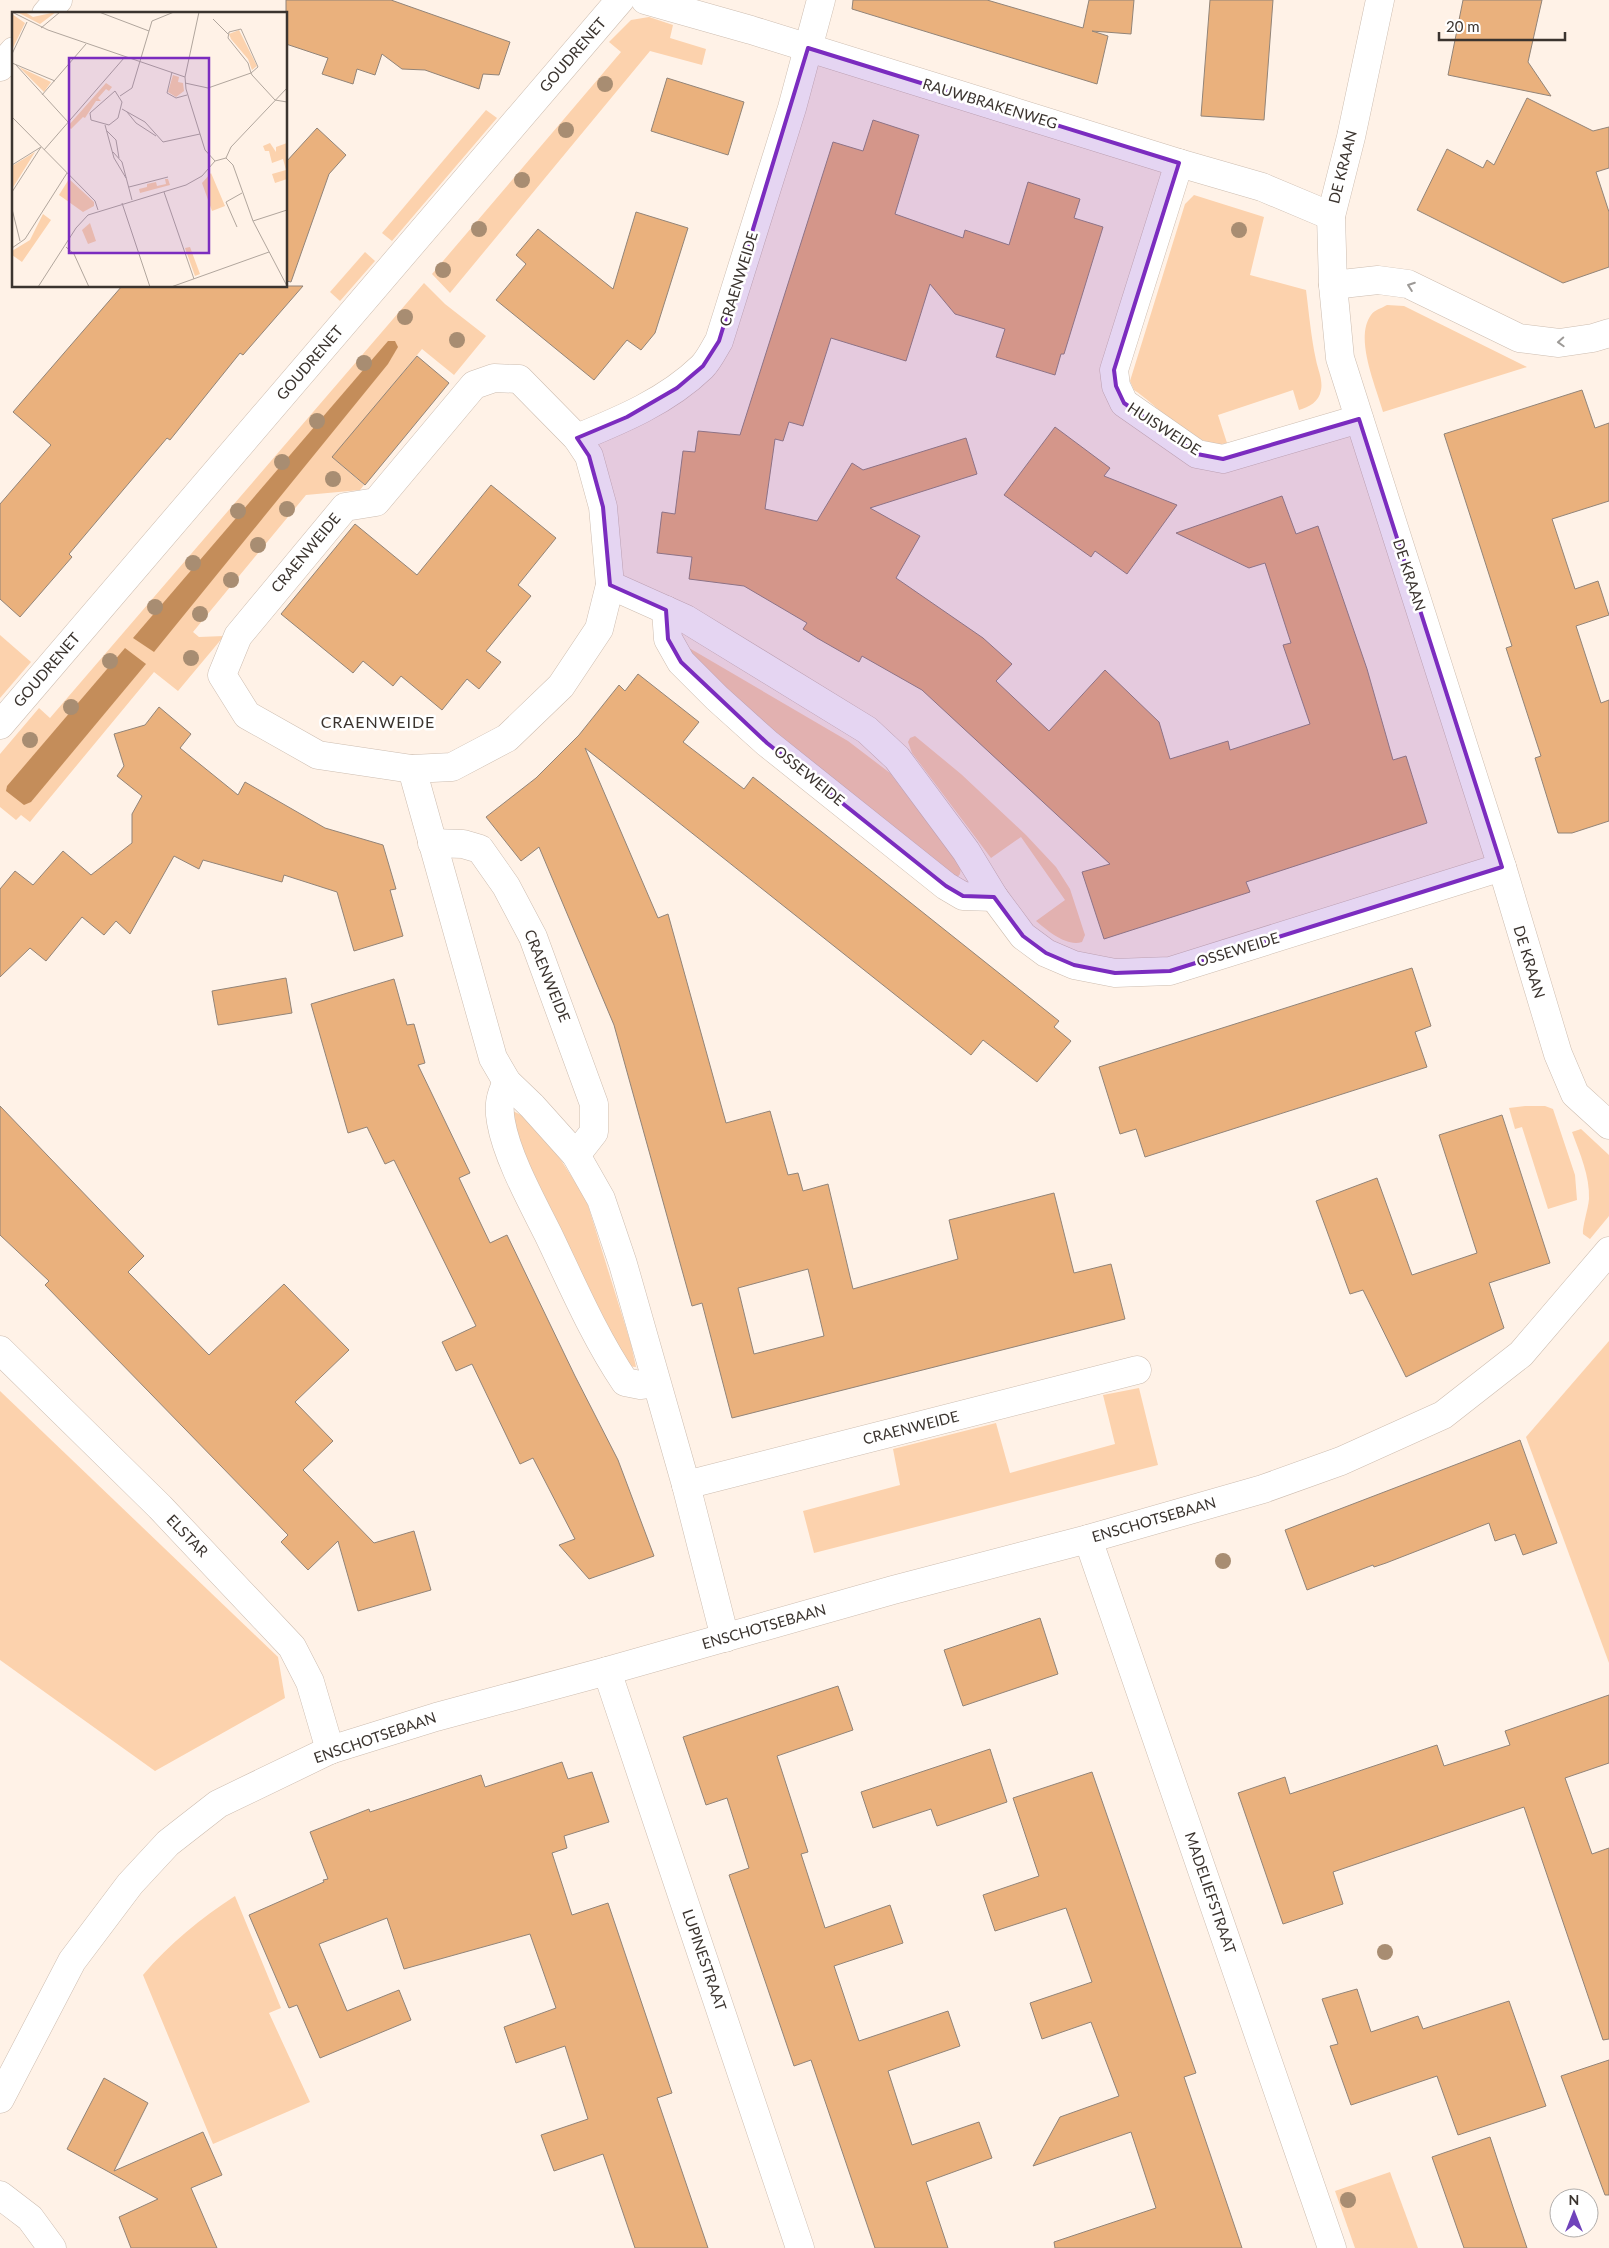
<svg xmlns="http://www.w3.org/2000/svg" width="1609" height="2248" viewBox="0 0 1609 2248" font-family="Lato,sans-serif">
  <rect width="100%" height="100%" fill="#fff2e7"/>
  <g fill="#fcd2ad">
    <path d="M649,17l24,8 -3,13 36,11 -4,16 -52,-14 -200,242 -18,-19 189,-222 -12,-10 22,-22z"/>
    <path d="M486,110l11,8 -105,123 -10,-8z"/>
    <path d="M1194,195l70,22 -14,58 56,15c3,23 5,47 10,70 2,10 7,20 5,30 -2,12 -12,17 -22,20l-6,-20 -75,25 9,28c-28,9 -70,-38 -93,-53l-4,-9 55,-177z"/>
    <path d="M365,252l10,9 -35,40 -10,-9z"/>
    <path d="M424,283l21,21 41,32 -32,39 -32,-26 -89,109 31,27 -4,5 -54,5 -113,137 6,5 25,-1 -46,55 -24,-19 -120,145 -4,5 -9,-7 -5,5 -16,-13v-53l39,-46 11,10z"/>
    <path d="M1387,305l17,1 123,61 -144,45c-7,-26 -29,-74 -12,-97 3,-5 11,-7 16,-10z"/>
    <path d="M0,635l31,27 -31,36z"/>
    <path d="M684,645l164,96 42,32 71,94 -1,7 -4,5 -207,-163z"/>
    <path d="M915,736l46,38 65,61 30,32 14,22 15,46 -3,7c-16,5 -35,-12 -46,-21l29,-21 -44,-63 -30,21 -79,-105 -4,-11 2,-4z"/>
    <path d="M1525,1106h20l8,3 22,66 2,25 -29,9 -26,-82 -7,2 -6,-21z"/>
    <path d="M513,1111l8,4 31,31 34,53 45,145 5,23 -10,-1 -118,-243z"/>
    <path d="M1581,1129l28,26v61l-19,23 -7,-5c-1,-7 5,-24 6,-35 1,-23 -9,-45 -17,-67z"/>
    <path d="M1609,1341v322l-83,-226z"/>
    <path d="M1139,1388l19,77 -344,88 -11,-42 97,-26 -7,-36 103,-26 14,50 105,-29 -12,-49z"/>
    <path d="M0,1391l278,266 7,41 -130,73 -155,-111z"/>
    <path d="M235,1896l46,112 -12,5 41,89 -97,42 -70,-169c26,-31 58,-57 92,-79z"/>
    <path d="M1390,2172l28,76h-63l-20,-57z"/>
  </g>
  <g fill="#c48d5a">
    <path d="M388,341h7l3,6 -10,17 -234,288 -21,-14z"/>
    <path d="M125,648l21,16 -115,138 -7,3 -18,-14 1,-5z"/>
  </g>
  <g fill="#eab17d" stroke="#928478" fill-rule="evenodd">
    <path d="M286,0h105l119,42 -11,33 -16,-1 -4,15 -54,-19 -23,-1 -20,-15 -7,21 -18,-6 -4,15 -31,-10 6,-16 -42,-14z"/>
    <path d="M853,0h134l96,28 6,-28h45l-3,34 -39,-3 16,5 -11,48 -245,-75z"/>
    <path d="M1210,0h63l-9,120 -63,-4z"/>
    <path d="M1463,0h79l-14,62 23,34 -103,-21z"/>
    <path d="M667,78l77,24 -16,53 -77,-24z"/>
    <path d="M1527,98l66,33 16,-4v41l-13,4 13,40v55l-46,16 -146,-73 30,-61 36,19 4,-8 7,5z"/>
    <path d="M873,120l46,15 -24,79 68,24 2,-8 44,15 19,-63 52,17 -6,19 29,9 -39,127h-3l-6,21 -59,-18 9,-28 -50,-15 -25,-30 -24,77 -75,-23 -28,88 -14,-4 -6,19 -8,-2 -10,70 52,12 35,-58 11,7 103,-32 11,36 -107,34 50,28 -24,42 87,60 29,26 -16,17 53,50 56,-61 54,52 11,37 58,-18 2,9 80,-26 -27,-79 8,-2 -26,-80 -16,5 -73,-35 106,-37 14,38 22,-8 49,143 26,91 13,-4 21,67 -181,59 4,10 -146,47 -22,-67 28,-8 -188,-174 -60,-34 -3,6 -42,-24 -14,-9 4,-6 -63,-37 -55,-7 3,-22 -35,-4 5,-41 13,2 8,-63 12,1 3,-21 42,4 93,-293 30,9z"/>
    <path d="M317,128l29,27 -17,19 -38,108 -5,-1v-119z"/>
    <path d="M636,212l52,16 -33,105 -14,17 -14,-10 -33,40 -98,-80 30,-36 -10,-9 22,-26 75,60z"/>
    <path d="M122,286h181l-60,69 -3,-2 -70,87 -3,-2 -98,116 3,3 -52,60 -20,-18v-95l51,-59 -38,-33z"/>
    <path d="M417,356l32,27 -84,102 -33,-28z"/>
    <path d="M1582,390l13,38 14,-5v78l-57,18 23,70 23,-8 11,34 -33,11 25,77 8,-3v121l-37,12h-14l-23,-75 6,-2 -35,-108 6,-2 -68,-212z"/>
    <path d="M1055,427l55,41 -6,8 73,29 -50,69 -32,-23 -4,6 -87,-62z"/>
    <path d="M491,485l65,53 -38,47 13,11 -45,55 15,11 -22,27 -12,-10 -25,31 -41,-34 -8,10 -30,-25 -10,12 -72,-59 74,-90 62,51z"/>
    <path d="M638,674l61,48 -16,20 61,47 9,-12 306,244 -5,6 17,14 -34,41 -54,-42 -12,15 -386,-307 73,170 10,-4 58,209 44,-12 18,64 10,-2 5,18 25,-7 25,105 105,-30 -9,-39 105,-27 20,80 37,-9 14,55 -393,99 -30,-115 -10,3 -78,-281 -75,-178 -18,14 -35,-44 50,-39 43,-43 40,-50 6,6zM808,1269l16,67 -70,18 -16,-66z"/>
    <path d="M159,707l32,27 -11,14 58,47 7,-13 80,46 58,17 13,44 -6,1 13,46 -49,15 -17,-59 -53,-17 -2,7 -79,-22 -4,9 -25,-13 -44,78 -14,-13 -12,14 -22,-18 -36,44 -16,-13 -30,29v-88l15,-18 18,14 30,-34 28,24 41,-32v-29l10,-18 -25,-20 7,-10 -10,-32 31,-9z"/>
    <path d="M1412,968l19,58 -16,6 12,35 -282,90 -9,-28 -16,5 -21,-67z"/>
    <path d="M286,978l6,35 -74,12 -6,-34z"/>
    <path d="M394,979l13,46 7,-1 11,39 -7,2 52,108 -11,5 31,65 17,-8 68,141 43,84 36,96 -65,23 -30,-34 16,-6 -42,-81 -13,6 -48,-100 -16,7 -14,-29 34,-16 -82,-166 -9,4 -18,-37 -19,6 -37,-129z"/>
    <path d="M0,1106l144,150 -16,16 81,83 75,-71 65,66 -54,52 38,39 -30,29 71,73 40,-12 17,59 -73,21 -20,-70 -30,29 -27,-28 7,-7 -243,-250 4,-4 -49,-46z"/>
    <path d="M1502,1115l48,148 -61,20 15,45 -98,49 -43,-87 -13,4 -34,-93 61,-23 35,97 65,-22 -38,-118z"/>
    <path d="M1520,1440l37,103 -34,12 -8,-21 -20,7 -6,-18 -103,40 -12,4 -1,-2 -66,25 -22,-60z"/>
    <path d="M1040,1618l18,56 -95,32 -19,-56z"/>
    <path d="M838,1686l15,44 -76,26 31,96 -7,2 24,74 65,-23 13,38 -69,23 25,75 89,-30 12,35 -72,25 24,74 67,-23 13,36 -66,24 22,66h-73l-64,-188 -17,6 -65,-191 20,-7 -22,-70 -21,7 -23,-68z"/>
    <path d="M1609,1695v68l-44,15 27,76 17,-6v191l-6,1 -79,-233 -191,65 10,32 -60,20 -45,-131 47,-16 5,17 147,-49 7,21 66,-21 -5,-14z"/>
    <path d="M990,1749l17,53 -70,24 -6,-17 -58,19 -12,-36z"/>
    <path d="M562,1762l6,17 24,-7 17,50 -45,14 3,12 -15,5 20,62 36,-12 64,190 -15,5 51,150h-73l-32,-94 -49,17 -13,-36 47,-16 -23,-73 -49,17 -12,-36 52,-19 -26,-74 -126,35 -17,-51 -68,26 28,67 52,-21 12,30 -91,38 -23,-53 -8,3 -40,-93 75,-33 -1,-2 5,-1 -18,-47 59,-23 1,3 111,-37 4,12z"/>
    <path d="M1092,1772l104,301 -12,4 58,171h-187l-1,-6 102,-34 -25,-76 -98,34 27,-49 59,-21 -28,-74 -49,17 -12,-36 62,-21 -26,-74 -71,23 -12,-36 56,-19 -26,-78z"/>
    <path d="M1357,1989l14,43 47,-16 5,13 86,-28 37,105 -88,29 -21,-59 -86,29 -21,-59 8,-2 -16,-45z"/>
    <path d="M1609,2060v135h-4l-44,-119z"/>
    <path d="M104,2078l44,25 -34,68 89,-39 19,43 -31,13 26,60h-86l-12,-31 39,-18 -91,-50z"/>
    <path d="M1490,2137l23,70 14,41h-63l-32,-91z"/>
  </g>
  <g fill="none" stroke-linecap="round" stroke-linejoin="round">
    <defs>
      <g id="minor">
        <path d="M645,0l106,30 428,133 83,24 69,29"/>
        <path d="M1380,0l-29,137 -20,79 2,69 7,73 162,509 56,187 17,40 34,31"/>
        <path d="M46,14l12,-14"/>
        <path d="M0,67l14,-16"/>
        <path d="M1179,163l-65,207 2,16 8,17 73,51 26,5 136,-40"/>
        <path d="M1333,285l45,-5 30,4 111,54 40,5 34,-5 16,-5"/>
        <path d="M494,378l25,1 58,59 12,18 14,51 7,78 -11,44 -38,57 -54,52 -55,29 -40,2 -94,-14 -71,-40 -25,-40 16,-39 107,-129 31,-5 98,-117z"/>
        <path d="M577,438c44,-18 90,-37 125,-71 7,-7 12,-18 17,-26l73,-233 29,-108"/>
        <path d="M610,585l76,34 181,111 30,28 69,93 28,46 29,39 23,17 28,12 41,8 55,-2 332,-104"/>
        <path d="M666,610l2,29 13,23 36,36 50,45 179,143 17,10 31,1"/>
        <path d="M0,725l620,-725"/>
        <path d="M412,769l81,289 14,24 25,24 44,49 25,44 22,65 63,221 39,153"/>
        <path d="M432,843l31,1 17,5 26,37 27,51 61,167v28l-18,23"/>
        <path d="M507,1082c-7,14 -9,24 -6,40 6,35 31,80 47,112 24,50 46,102 77,148l15,3 16,-2"/>
        <path d="M0,1350l160,157 132,140 18,35 20,68"/>
        <path d="M686,1485l451,-115"/>
        <path d="M1088,1539l244,709"/>
        <path d="M607,1671l193,577"/>
        <path d="M0,2099l72,-138 58,-77 38,-41 50,-39 112,-54 106,-33 171,-46 286,-81 195,-51 175,-50 78,-28 102,-46 78,-61 88,-103"/>
        <path d="M0,2195l30,23 22,30"/>
      </g>
    </defs>
    <use href="#minor" stroke="#cdbdb0" stroke-width="29"/>
    <use href="#minor" stroke="#fff" stroke-width="28"/>
  </g>
  <g fill="#a88d72">
    <circle cx="605" cy="84" r="8"/>
    <circle cx="566" cy="130" r="8"/>
    <circle cx="522" cy="180" r="8"/>
    <circle cx="479" cy="229" r="8"/>
    <circle cx="1239" cy="230" r="8"/>
    <circle cx="443" cy="270" r="8"/>
    <circle cx="405" cy="317" r="8"/>
    <circle cx="457" cy="340" r="8"/>
    <circle cx="364" cy="363" r="8"/>
    <circle cx="317" cy="421" r="8"/>
    <circle cx="282" cy="462" r="8"/>
    <circle cx="333" cy="479" r="8"/>
    <circle cx="287" cy="509" r="8"/>
    <circle cx="238" cy="511" r="8"/>
    <circle cx="258" cy="545" r="8"/>
    <circle cx="193" cy="563" r="8"/>
    <circle cx="231" cy="580" r="8"/>
    <circle cx="155" cy="607" r="8"/>
    <circle cx="200" cy="614" r="8"/>
    <circle cx="191" cy="658" r="8"/>
    <circle cx="110" cy="661" r="8"/>
    <circle cx="71" cy="707" r="8"/>
    <circle cx="30" cy="740" r="8"/>
    <circle cx="1223" cy="1561" r="8"/>
    <circle cx="1385" cy="1952" r="8"/>
    <circle cx="1348" cy="2200" r="8"/>
  </g>
  <defs><path id="oneway-chevron" d="M-2-3.5L2.5 0L-2 3.5" fill="none" stroke-width="1.6" stroke-linecap="round" stroke-linejoin="round" transform="scale(1.25)"/></defs>
  <g stroke="#9d9a97">
    <use href="#oneway-chevron" transform="translate(1411 286) rotate(-160)"/>
    <use href="#oneway-chevron" transform="translate(1561 342) rotate(177)"/>
  </g>
  <path fill="#7b2cbf" fill-opacity="0.2" stroke="#7b2cbf" stroke-width="4" stroke-linejoin="round" d="M808,48l371,115 -65,207 2,16 8,17 73,51 26,5 136,-40 143,448 -332,104 -55,2 -41,-8 -28,-12 -23,-17 -29,-39 -31,-1 -17,-10 -179,-143 -86,-81 -13,-23 -2,-29 -56,-25 -7,-78 -14,-51 -12,-18 50,-21 50,-29 26,-22 16,-25z"/>
  <g text-anchor="middle" stroke-width="5" stroke-linejoin="round" paint-order="stroke">
    <g font-size="15" fill="#3b342f" stroke="#fff">
      <text transform="translate(573 55) rotate(-49)" y="5">GOUDRENET</text>
      <text transform="translate(990 104) rotate(17)" y="5">RAUWBRAKENWEG</text>
      <text transform="translate(1343 167) rotate(-76)" y="5">DE KRAAN</text>
      <text transform="translate(739 279) rotate(-73)" y="5">CRAENWEIDE</text>
      <text transform="translate(310 363) rotate(-49)" y="5">GOUDRENET</text>
      <text transform="translate(1164 429) rotate(33)" y="5">HUISWEIDE</text>
      <text transform="translate(306 553) rotate(-50)" y="5">CRAENWEIDE</text>
      <text transform="translate(1409 575) rotate(72)" y="5">DE KRAAN</text>
      <text transform="translate(47 670) rotate(-49)" y="5">GOUDRENET</text>
      <text transform="translate(809 776) rotate(39)" y="5">OSSEWEIDE</text>
      <text transform="translate(1238 950) rotate(-17)" y="5">OSSEWEIDE</text>
      <text transform="translate(1529 962) rotate(73)" y="5">DE KRAAN</text>
      <text transform="translate(547 976) rotate(68)" y="5">CRAENWEIDE</text>
      <text transform="translate(911 1428) rotate(-14)" y="5">CRAENWEIDE</text>
      <text transform="translate(1154 1520) rotate(-16)" y="5">ENSCHOTSEBAAN</text>
      <text transform="translate(187 1536) rotate(46)" y="5">ELSTAR</text>
      <text transform="translate(764 1627) rotate(-16)" y="5">ENSCHOTSEBAAN</text>
      <text transform="translate(375 1738) rotate(-19)" y="5">ENSCHOTSEBAAN</text>
      <text transform="translate(1210 1893) rotate(71)" y="5">MADELIEFSTRAAT</text>
      <text transform="translate(704 1960) rotate(71)" y="5">LUPINESTRAAT</text>
    </g>
    <g font-size="16" letter-spacing="1" fill="#3b342f" stroke="#fff">
      <text x="378" y="728">CRAENWEIDE</text>
    </g>
  </g>
  <g transform="translate(12 12)">
    <rect width="275" height="275" fill="#fff2e7"/>
    <path d="M5,0h8l8,5 23,-5 -16,12zM0,2l13,9 -13,27zM227,18l18,36 -5,4 -4,-11 -17,-20 -2,-5zM7,55l32,15 -7,10zM161,63l6,2 -1,5 5,1 1,8 -8,6 -8,-5zM94,71l6,4 -3,4 -3,-2 -8,9 3,3h-5l-11,17 -2,-1 -12,12 -3,-3zM258,131l6,9v-5l11,-4v36l-12,4 -3,-9 14,-4 -3,-11 -11,4 -3,-12h-4l-2,-5zM23,140l-23,37v-23zM199,161l14,33 -13,5 -10,-28zM57,167l25,23v4l-11,6 -24,-17zM153,167h3l2,6 -30,8 -1,-4 8,-2v-3l9,-2 1,4 9,-2zM31,202l8,6 -29,42 -10,-7v-4l18,-11zM78,211l6,18 -8,3 -6,-14zM178,235l10,27 -5,2 -10,-28z" fill="#fcd2ad"/>
    <path fill="none" stroke="#b1a69d" stroke-width="1" d="M0,0l36,18 137,47M87,0l50,19M187,0l-14,65 1,12 19,61 10,11M201,7l15,15M29,16l19,-16M0,42l15,-32M0,51l43,18M4,53l52,57M160,60l-5,21 9,5 11,-3M173,71l23,5 43,-15 7,-6 -17,-38 -12,3 -1,6 20,25 3,10 1,2 23,25 12,2M103,79l7,11 -4,16 -9,7 -18,-5 -1,-7zM30,83l44,-51M108,84l12,-8 20,-67 22,-9M110,97l23,13 18,20 37,-8M115,100l9,11 20,13M0,105l83,84 3,9M93,113l9,33 12,20M95,119l9,9 3,18M32,138l80,-92M101,140l9,10 10,38M214,146l7,7 20,56 34,65M214,146l5,-11 56,-59M0,153l29,-18M117,175l39,-10M0,180l29,-45M152,180l30,87M110,191l28,84M0,197l8,32M241,209l34,-11M225,215l-11,-25 16,-9M54,235l8,7 15,33M0,236l13,-9 42,-66M26,275l38,-59 12,-13 98,-30 16,-9 13,-15 11,-3M159,275l98,-35"/>
    <path fill="#7b2cbf" fill-opacity="0.15" stroke="#7b2cbf" stroke-width="2.5" d="M57,46h140v195h-140z"/>
    <rect width="275" height="275" fill="none" stroke="#3b342f" stroke-width="2.5"/>
  </g>
  <g transform="translate(1574 2213)"><circle r="24" fill="#ffffff" stroke="#b1aeac"/>
  <path d="M0-4L9 19L0 12L-9 19Z" fill="#7043bb"/>
  <text y="-8" font-size="14" font-weight="bold" text-anchor="middle" fill="#3b342f">N</text>
  </g>
  <path d="M1439 32v8h126v-8" fill="none" stroke="#3b342f" stroke-width="2.5"/>
  <text x="1446" y="32" font-size="15" fill="#3b342f" stroke="#ffffff" stroke-width="4" paint-order="stroke">20 m</text>
</svg>
